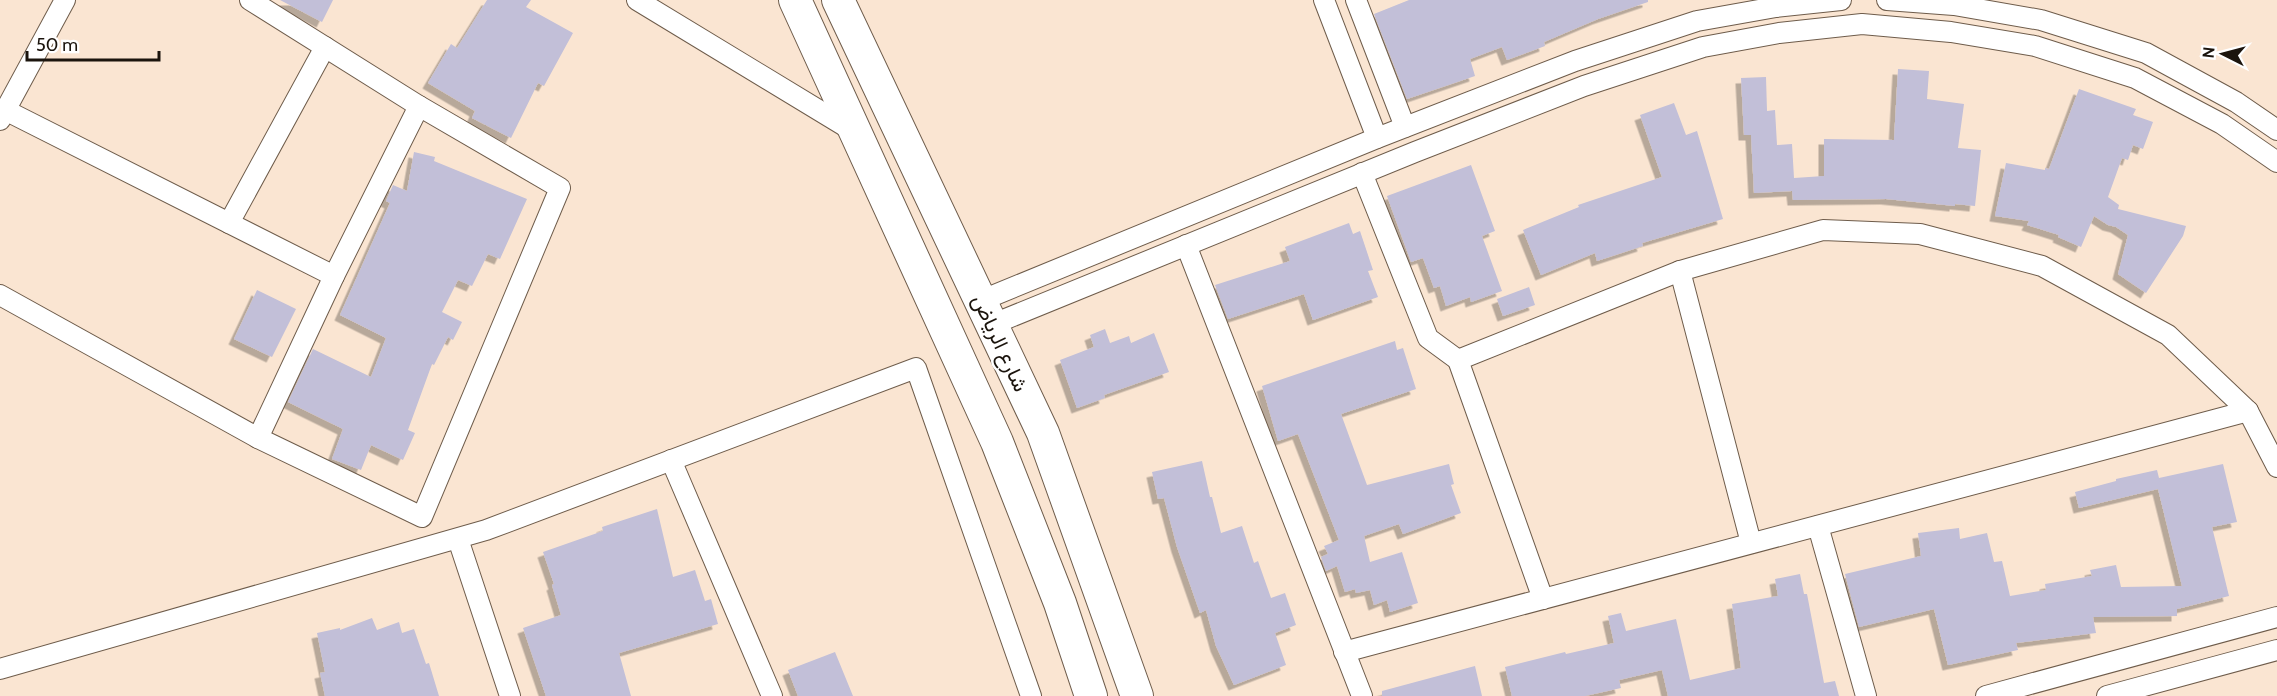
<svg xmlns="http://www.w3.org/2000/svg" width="2277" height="696" viewBox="0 0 2277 696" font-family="Cabin,Vazirmatn,sans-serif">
  <defs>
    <filter id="shadow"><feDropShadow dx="-5.5" dy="5.5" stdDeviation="0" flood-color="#0004"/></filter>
  </defs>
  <rect width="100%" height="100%" fill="#fae5d2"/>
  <g fill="#c2bfd8" filter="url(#shadow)">
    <path d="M280,0h53l-11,22z"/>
    <path d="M487,0h44l-5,7 47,26 -29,53 -6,-3 -27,55 -39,-20 3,-7 -47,-28 23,-39 6,4z"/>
    <path d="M1409,0h239v2l-50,17 -54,23 1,4 -38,14 -5,-13 -32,12 5,17 -68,23 -33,-85z"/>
    <path d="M1898,69l31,2 -2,28 37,5 -6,44 23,2 -6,56 -20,-2v2l-69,-7 -93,1 -1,-9 -38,2 -3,-58h-7l-3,-57 25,-1 1,34 8,-1 2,35 15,-1 2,34 30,-2v-37l70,1z"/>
    <path d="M2079,89l57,20 -3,6 20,7 -10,27 -10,-4 -5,15 -6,-2 -14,39 11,8 -1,4 68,17 -3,10 -37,57 -28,-19 10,-39 -12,-8 -8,-2 -14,-9 -13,31 -23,-10 1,-2 -32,-10 2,-4 -34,-5 11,-53 39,7v-2l4,1z"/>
    <path d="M1674,103l12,32 11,-4 26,88 -81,24 1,3 -46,15 -2,-8 -54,22 -18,-45 56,-23 -1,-2 84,-28 -22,-62z"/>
    <path d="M414,152l21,5 -1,4 93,38 -27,60 -12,-5 -16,32 -14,-6 -16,32 20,10 -9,18 -5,-3 -14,28 -2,-1 -24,66 7,3 -12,27 -32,-15 -10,25 -29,-11 11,-30 -55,-27 25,-53 58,28 15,-39 -46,-23 50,-112 -4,-2 7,-16 14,6z"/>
    <path d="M1471,165l24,66 -13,5 20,55 -31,11 -1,-5 -24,9 -6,-20 -6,2 -11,-30 -12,4 -24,-66z"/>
    <path d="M1349,223l4,11 7,-3 13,39 -5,1 10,26 -65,23 -9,-26 -76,25 -13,-34 75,-24 -5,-14z"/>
    <path d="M1529,287l6,18 -32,11 -6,-17z"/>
    <path d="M257,290l39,19 -24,48 -38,-18z"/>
    <path d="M1105,329l5,14 19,-7 2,7 23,-10 15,39 -65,23 1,3 -28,10 -17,-48 34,-13 -4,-12z"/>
    <path d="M1395,341l2,9 6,-2 13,41 -75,25 26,71 82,-21 5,20 -3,1 10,28 -58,21 -4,-10 -35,12 6,26 32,-10 16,51 -28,9 -3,-12 -13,5 -4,-15 -14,3 -1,-4 -10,3 -8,-26 -11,5 -5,-14 7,-3 -4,-8 15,-6 -41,-106 -20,7 -16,-55z"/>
    <path d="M1202,461l8,36h2l9,36 21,-7 12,37 4,-2 13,37 14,-5 11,32 -21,8 11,32 -52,20 -18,-39 -10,-36 -6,3 -23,-66 -13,-49 -6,1 -6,-27z"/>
    <path d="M2223,464l14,58 -25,5 17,69 -52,13v7l-84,1 3,16 -80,10 2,7 -70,15 -14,-56 -75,18 -14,-53 76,-18 -3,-23 41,-5 1,11 27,-6 7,29 8,-1 8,35 36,-6 -1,-6 47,-8 -2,-6 26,-5 5,22 61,-1 -24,-97 -79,19 -4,-16 41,-11v-2l41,-9 2,8z"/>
    <path d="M657,509l16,68 22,-7 10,31 6,-2 7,25 -99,29 12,43h-85l-23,-68 38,-13 -9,-30 2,-1 -11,-32 60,-21 -1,-4z"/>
    <path d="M1800,574l4,20h3l17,89 11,-2 4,15h-171l-6,-26 -43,10 2,8 -36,8h-73l-7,-29 60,-15 1,2 48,-11 -6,-27 13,-3 5,18 50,-12 14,61 51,-12 -9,-64 46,-8 -3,-17z"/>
    <path d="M372,618l5,12 22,-8 3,11 12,-4 12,35 3,-1 10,33h-114l-5,-23 5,-1 -8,-39 23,-5v2z"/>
    <path d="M835,652l18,44h-55l-10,-26z"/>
    <path d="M1475,666l7,30h-100v-5z"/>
  </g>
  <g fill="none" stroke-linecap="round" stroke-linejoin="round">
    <defs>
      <g id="minor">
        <path d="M637,0l216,131"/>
        <path d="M1324,0l53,138"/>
        <path d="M1356,0l49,127"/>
        <path d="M1887,0l67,5 87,15 105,33 90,49 41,28"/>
        <path d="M5,110l329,166"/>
        <path d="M0,120l65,-120"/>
        <path d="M1362,173l66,165 30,22"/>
        <path d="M229,223l96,-176"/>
        <path d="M1186,245l176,451"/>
        <path d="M1680,271l71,272"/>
        <path d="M0,295l258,143 76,-162 85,-170 -169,-106"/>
        <path d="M980,301l397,-163 198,-77 122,-40 79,-14 65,-7"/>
        <path d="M991,325l424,-173 169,-66 119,-39 76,-14 83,-9 89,8 84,14 100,32 87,46 55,38"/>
        <path d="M258,438l164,79 138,-329 -141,-82"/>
        <path d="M671,460l101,236"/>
        <path d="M1818,526l48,170"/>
        <path d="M458,539l52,157"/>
        <path d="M1543,599l-85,-239 222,-89 143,-41 97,4 122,32 126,69 80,76 29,56"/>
        <path d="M1344,652l904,-241"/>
        <path d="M0,669l486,-139 430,-162 115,328"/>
        <path d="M1986,696l291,-79"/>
        <path d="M2107,696l170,-46"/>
      </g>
      <g id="primary">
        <path d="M795,0l202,442 63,161 31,93"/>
        <path d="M838,0l205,433 94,263"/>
      </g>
    </defs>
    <use href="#minor" stroke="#6e5c4b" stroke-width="22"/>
    <use href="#primary" stroke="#6e5c4b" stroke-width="34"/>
    <use href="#minor" stroke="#fff" stroke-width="20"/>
    <use href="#primary" stroke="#fff" stroke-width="32"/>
  </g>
  <g text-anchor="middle" stroke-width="5" stroke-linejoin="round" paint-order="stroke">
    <g font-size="21" fill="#1b140d" stroke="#fff">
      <text transform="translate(1000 343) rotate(65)" y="7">شارع الرياض</text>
    </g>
  </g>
  <g transform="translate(2223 54) rotate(276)" stroke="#ffffff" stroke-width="4.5" paint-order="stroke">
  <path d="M0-4.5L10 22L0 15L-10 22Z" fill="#1b140d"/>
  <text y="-9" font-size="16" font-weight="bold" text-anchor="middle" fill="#1b140d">N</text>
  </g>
  <path d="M27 51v9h132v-9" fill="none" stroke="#1b140d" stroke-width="3"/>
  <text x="36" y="51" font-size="18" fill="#1b140d" stroke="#ffffff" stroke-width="4.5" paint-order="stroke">50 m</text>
</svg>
